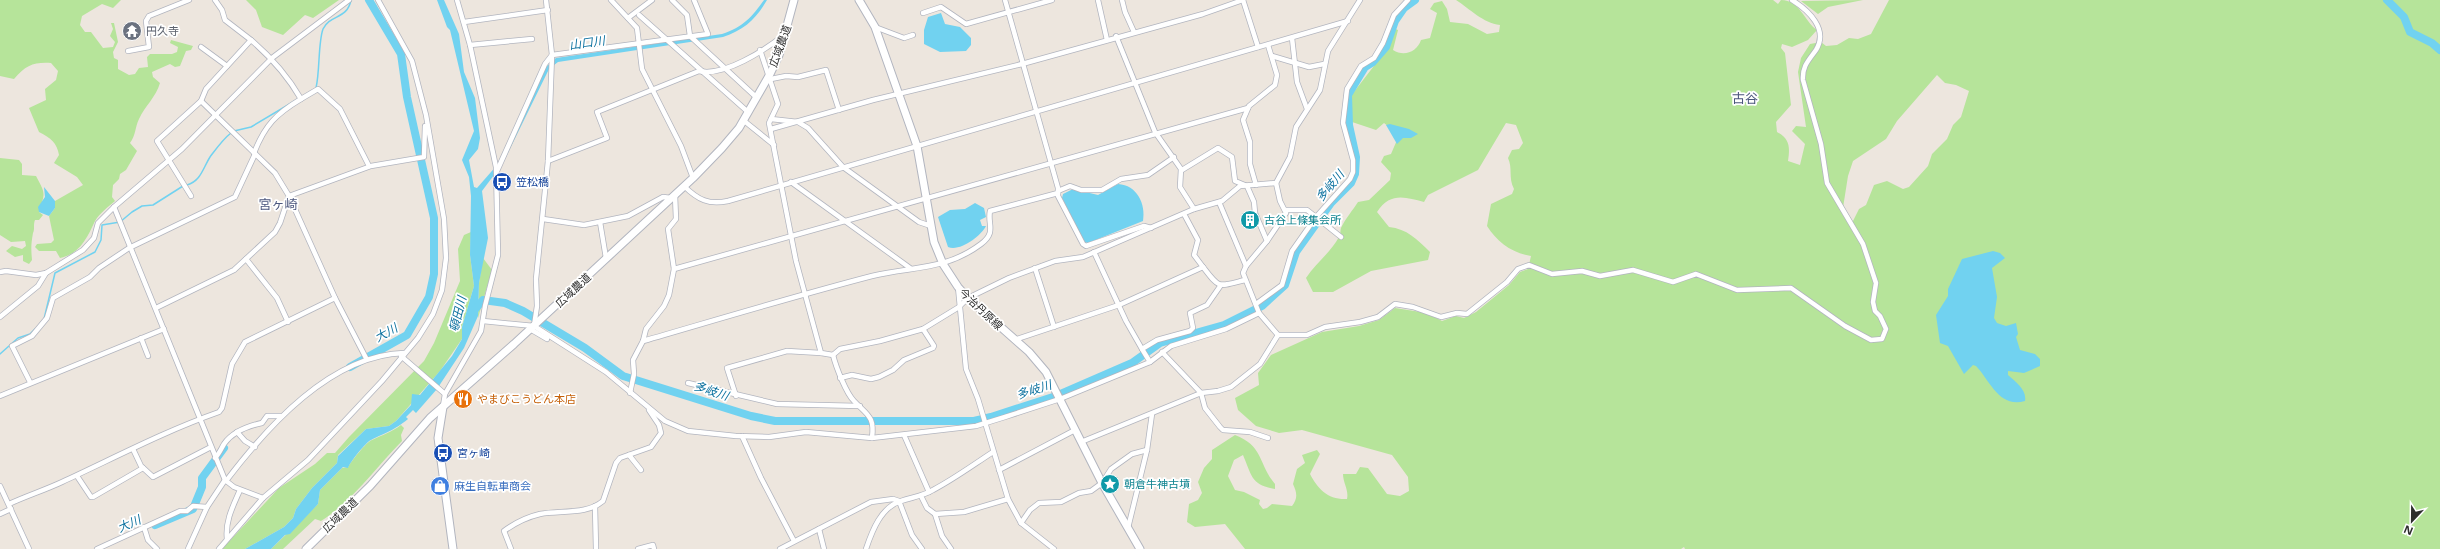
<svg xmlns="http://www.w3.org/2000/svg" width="2440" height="549" viewBox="0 0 2440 549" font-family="'Open Sans','Noto Sans JP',sans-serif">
  <rect width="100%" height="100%" fill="#ede6de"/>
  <g fill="#b6e49a" fill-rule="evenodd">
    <path d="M0,0h121l-8,8 -11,-4 -20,12 -2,9 5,7h6l12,16 10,-1 2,-5 -5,-6 3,-7 -2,-6h3l4,19 -5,10 1,6 4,2v9l11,6 6,-1 4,-6 9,-1 -1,-10 3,-3h22l5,-2 1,-5 -8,-4 1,-3 22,6 -2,4 -5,1 -6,15 -5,1 -5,-3 -18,8 1,5 7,6c-4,14 -15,23 -21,36 -4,8 -3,16 -9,24l7,8 -11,19 -6,4 -1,5 -6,6 -1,12 3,4c-7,6 -15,12 -20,20 -8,17 -15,33 -35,37l-4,-7h-17l-4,-4 2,-3 14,-1 3,-3 -5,-24 6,-8v-7l28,-16 -6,-8 -23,-14 5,-8c-2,-12 -8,-17 -20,-23l-10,-24 17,-8 -1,-11 11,-9 2,-9 -7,-8c-17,-1 -25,2 -37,16l-14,-3z"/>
    <path d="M246,0h93l-26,18 -8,-3 -22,20 -21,-8 -6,-17z"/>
    <path d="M1456,0h317l5,4 3,-4c19,0 23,21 36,30l-9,10 -16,7 -10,-3 -1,4 4,5 6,52 -15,17 1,10c13,7 13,15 11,29l12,4 5,-21 -13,-13 4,-5 10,1 -8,-55 3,-14 9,-14 11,-2 5,4 11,-1 12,-7 9,1 13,-5 18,-34h551v549h-755l-1,-2 -3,2h-436l-20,-25 -30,3 -8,-5 2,-18 9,-4 4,-7 -4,-11 6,-14 8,-9v-9l23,-15c29,11 23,29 40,49v5c-24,-4 -23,-13 -32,-34l-9,5 -6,16 7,14 9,2 16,8 -1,4 4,5 4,-1 5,-4 20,2c6,-8 5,-13 1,-22l4,-15 8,-6 -3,-8 15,-5 3,4 -10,20c8,15 18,26 37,25 2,-9 -4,-16 -4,-25h13l4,-7 8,1 19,26 13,2 9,-5 -1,-14 -16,-22 -90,-25 -23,3 -23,-7 -18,-16 -3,-12 24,-13 -1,-12 13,-18 51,-23 37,-6 20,-6 16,-12 32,5 15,8 14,-5 8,2 12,-6 33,-27 11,-13 8,-3 3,-13c-19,-3 -34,-14 -44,-30l4,-22 21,-10 2,-5c-6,-12 -1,-20 -6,-31l4,-8 7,-1 4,-6 -7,-18 -10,-2 -28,47 -50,25 -4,7c-19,-5 -34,-10 -47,10l12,15c18,2 28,12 41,25l-2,8 -57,11 -38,21h-20l-7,-14c10,-15 25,-26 33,-41 2,-2 1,-6 2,-9 4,-9 12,-18 17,-26l11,-2 21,-20 1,-7 -10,-11 3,-6 7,-2 6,-14 -8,-13 -5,-4 -8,7 -24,-8 -2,-25 37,-48 6,-21 5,2 -5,20c11,7 24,2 28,-10l9,-2 7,-25 -7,-4 4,-6 8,-2 5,8 3,13 18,2 19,10 12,-2 1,-7c-17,-2 -30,-16 -44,-25zM1937,75l8,8 11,2 13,6 -8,26 -8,8 -6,14 -15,15 -4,12 -19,21 -6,2 -16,-8 -13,4 -8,20 -7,4 -8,16 -9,-11 6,-38 5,-15 33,-22 11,-18z"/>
    <path d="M1863,0l-35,7 -10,7 -17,-13z"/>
    <path d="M0,158l19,2 3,4v11l14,1c10,19 9,16 3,36l4,3 -4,5h-4c-2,5 0,9 -2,13 -2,11 -2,16 -1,27l-3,4 -6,-3v-6l-8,2 -9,-6 6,-5 10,3 4,-3 -1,-5 -14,1 -11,-7z"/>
    <path d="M471,232l-1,23 4,31 -12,41v12l-22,32 -44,50 -7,5 -23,3 -28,26 -1,8 -25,25 -16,21 -3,9 -9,9 -39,22h-23l57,-61 36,-24 12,-11h8l14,-16 75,-76 10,-18 26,-62 -2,-32 6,-14z"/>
    <path d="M483,258l9,12 -14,48 1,-35z"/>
    <path d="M401,425l3,3 -3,7 1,6c-27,27 -48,59 -81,80l-6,-2 -32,30h-12l47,-45 2,-14 22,-22 6,-1c3,-5 18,-25 24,-27 10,-5 20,-8 29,-15z"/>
  </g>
  <g fill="#71d2f0">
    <path d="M437,0h7l15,34 5,38 11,26 5,40 -2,11 -9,11 5,27 3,1 21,-24 48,-97 10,-9 166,-24c21,-7 30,-17 42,-34h3c-11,19 -23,30 -44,37l-165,25 -9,7 -46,94 -21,28 6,47 -9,45 -1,33 -14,32 -27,41 -21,24 -3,-3 -7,7 2,2c-15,12 -21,13 -37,21 -5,2 -21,22 -23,28l-5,-1 -23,23 -2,14 -28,30 -5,1 -14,14h-26l39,-22 9,-9 3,-9 16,-21 25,-25 1,-7 28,-27 23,-3 7,-5 15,-16 1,-11 8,1 32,-39 10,-17v-12l12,-41 -4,-31 1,-59 -2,-19 -7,-17 12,-29 -24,-101 -3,-3z"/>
    <path d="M941,13l4,11 15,3 11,11v7l-5,6 -26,1 -16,-8v-14l4,-13z"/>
    <path d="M1390,124l19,5 9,5 -7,4h-8l-6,6 -11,-19z"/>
    <path d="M1118,184c19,1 28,20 25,37l-55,22 -4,-1 -22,-44 1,-4 10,-5 25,6z"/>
    <path d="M44,187l11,14v7l-6,8 -10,-4 -1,-5 7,-10z"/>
    <path d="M975,203l9,5 2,9 -6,3 2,6h4c-5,10 -26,26 -38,21l-10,-30 12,-7 15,-1z"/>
    <path d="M1993,251l7,2 5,5 -13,10 5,29 -3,21 3,5 9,3 10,-3 2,11 -2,3 4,13 15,4 5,5v7l-16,7 -16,-2v4c8,7 19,15 17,26 -26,7 -34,-19 -49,-35l-3,-1 -9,9 -16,-28 -8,-3 -4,-28 12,-19v-7l14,-30z"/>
  </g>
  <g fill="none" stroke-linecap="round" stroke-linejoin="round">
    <g stroke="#71d2f0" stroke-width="1.5">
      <path d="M316,88c4,-17 2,-45 7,-59 7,-15 24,-9 28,-29"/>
      <path d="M234,131l17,-4 47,-28"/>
      <path d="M187,185c14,-4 16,-17 23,-28 6,-8 13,-18 21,-24"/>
      <path d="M44,319l11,-46 40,-21 6,-12 1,-15 18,-3 12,-10 10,-6 11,-1 30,-19"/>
      <path d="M0,354l18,-16 12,-4 5,-5"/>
    </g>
    <g stroke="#71d2f0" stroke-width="8">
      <path d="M2387,0l17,17 6,15 22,11 8,7"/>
      <path d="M472,313l11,-13 22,3 18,8 62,37 38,28 128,40 24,5h199l17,-4 65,-21 76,-33 28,-20 64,-18 38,-19 23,-21 11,-33 35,-49 20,-20 4,-9 1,-17 -7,-32 -1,-30 17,-28 8,-5 13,-15 9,-26 9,-13 11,-8"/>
      <path d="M350,367l57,-32 22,-38 5,-23v-56l-27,-121 -6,-43 -32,-54"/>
      <path d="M155,525l38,-16 9,-22v-9l22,-30"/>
    </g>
    <defs>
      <g id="street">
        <path d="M215,0l7,10 3,10 26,20"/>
        <path d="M611,0l26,28 5,41 39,77 12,32"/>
        <path d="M672,0l15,15 3,21 66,61"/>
        <path d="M1005,0l53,188v8l25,48 3,2 58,-20 7,2"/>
        <path d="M1098,0l9,40"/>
        <path d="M1122,0l3,12 9,20"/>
        <path d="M1243,0l15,47"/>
        <path d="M923,13l18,-6 25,17 86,-24"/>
        <path d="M639,15l109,97"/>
        <path d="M628,18l24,-18"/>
        <path d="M464,22l84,-12"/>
        <path d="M875,27l29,11 9,-3"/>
        <path d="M1116,36l39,96 26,37 -1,18 14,22"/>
        <path d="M1292,38l5,44 10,27"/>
        <path d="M470,45l62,-6"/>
        <path d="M201,47l26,19"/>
        <path d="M760,50l18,54 -9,19 27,138 25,92 12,2"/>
        <path d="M128,51l21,-4 -3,-26 3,-5 40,-16"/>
        <path d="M1272,56l37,11 15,-3"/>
        <path d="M771,79l15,-3 12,1 28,-7 13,40"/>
        <path d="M301,99l17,-10 22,20 29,57"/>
        <path d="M201,101l74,72 14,23 46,102 31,60"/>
        <path d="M771,119l27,3 10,6 35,39 76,55 12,4"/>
        <path d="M743,120l31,25"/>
        <path d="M771,129l102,-29 149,-36 181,-50 40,-14"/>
        <path d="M548,161l59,-23 -10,-26 102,-41c25,6 66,-21 85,-36"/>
        <path d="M1182,170l36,-22 14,9 3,24 12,5 7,16 1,11 12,28 -21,25 -3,7 16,40 19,22h29l18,-8 35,-5 18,-5 17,-13 18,3 28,10 16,-4 10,1 40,-32 11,-13 11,-4 23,9 30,-3 18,5 33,-6 40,12 23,-8 41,16 54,-2 54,38 26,14 11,-1 4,-10 -6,-13 -5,-5 -2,-9 3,-19 -13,-39 -36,-61 -6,-39 -18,-64c-1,-14 6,-20 13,-30 13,-21 -8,-40 -24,-50"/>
        <path d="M497,171l48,-107 7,-9 156,-21 -14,-34"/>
        <path d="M791,182l119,86"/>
        <path d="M1256,185l-6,-21v-22l-7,-22 6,-14 26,-21 2,-10 -9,-30"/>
        <path d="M684,186c14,14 25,19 44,15l620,-180"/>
        <path d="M1058,191l12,-5 11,4h21l19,-11 27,-4 26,-18"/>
        <path d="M191,196l-34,-55 44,-40 5,-12 45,-49c21,18 36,35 50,59 -25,15 -36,26 -47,54"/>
        <path d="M1219,202l27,64"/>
        <path d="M114,207l111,273 9,7 29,11"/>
        <path d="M543,219l41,6 44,-9 35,-19 8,1"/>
        <path d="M600,222l6,36"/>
        <path d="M1341,237l-25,-20 34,-38 3,-7v-12l-10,-37 4,-34 14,-23 13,-8 9,-15 11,-28 14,-15"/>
        <path d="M1267,241l19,-28 -6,-12 -4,-18"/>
        <path d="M1094,252l32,69 16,28"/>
        <path d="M246,259l31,39 11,24"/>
        <path d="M1203,267c17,22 14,20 42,13"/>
        <path d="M1035,268l19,59"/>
        <path d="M674,269l574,-161"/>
        <path d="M0,272l6,-1 30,4 10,-2 37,-23 11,-12 4,-15 16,-16 68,-58 90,-91 77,-58"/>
        <path d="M958,287l8,82 12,30 30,100 13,24 33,26"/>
        <path d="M1256,304l26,-19 10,-34 24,-34 -9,-7h-22"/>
        <path d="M156,308l78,-38 41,-38 5,-9 9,-27 82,-30 53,-9 1,-31"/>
        <path d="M0,317l38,-31 8,-13"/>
        <path d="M483,321l51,5 72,46 59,49 23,10 48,5 33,1 37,-5 66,6 104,-12 29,-9 55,-18 90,-37 21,-16 55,-17 33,-16"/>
        <path d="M534,326l3,-20 -1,-27 12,-118 4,-106 -6,-55"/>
        <path d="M530,329l17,10"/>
        <path d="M141,338l7,18"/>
        <path d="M1014,340l105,-35 84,-38 -9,-12 4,-15 -14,-26"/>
        <path d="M643,341c76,-22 152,-45 229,-65 40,-10 73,-5 109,-32 16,-12 6,-20 9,-33l68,-18"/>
        <path d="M1162,352l39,41 4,15 15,19 3,3 27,2 18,6"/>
        <path d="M833,355l7,-6 40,-8 43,-12 36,-22 9,-9 41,-20 46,-17 28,-4 111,-48 28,-8 18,-15 36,-3 14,-26 6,-30 24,-37 8,-39 32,-51"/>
        <path d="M833,355c3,12 13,38 21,46 13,14 21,15 18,37"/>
        <path d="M401,356l44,38"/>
        <path d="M1150,362l-8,-13 15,-9 33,-9 3,-3 -3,-15 17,-8 14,-20"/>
        <path d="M840,378l12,-3 19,4 8,-2 14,-7 11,-10 29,-12 1,-2 -11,-17"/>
        <path d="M30,382l-18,-36 20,-10 15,-18 6,-20 37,-21 9,-9 30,-20 106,-51 20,-43"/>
        <path d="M688,383l89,21 83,2"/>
        <path d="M630,393l4,-19 -1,-14 10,-19 3,-12 18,-23 5,-11 5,-26 -6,-40 8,-10 -1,-24"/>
        <path d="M0,396l164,-67"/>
        <path d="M736,396l-9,-28 60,-17 34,2"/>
        <path d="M443,406l2,-12 36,-63 4,-25 13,-51 -2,-88 -26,-122 -13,-45"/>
        <path d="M237,432l8,9 10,6"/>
        <path d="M904,435l25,57"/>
        <path d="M742,436l19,42 33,63"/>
        <path d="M1081,442l120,-49 17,-2 13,-4 29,-23 18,-29"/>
        <path d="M133,449l8,17 12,11 58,-30"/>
        <path d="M629,455l12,15"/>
        <path d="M215,458c4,-4 6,-9 9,-14 9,-13 24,-18 38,-21l5,-7h14"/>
        <path d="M999,470l76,-40"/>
        <path d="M77,476l14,21h2l50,-29"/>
        <path d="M226,481c41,-54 105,-126 178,-128"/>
        <path d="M0,486l29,63"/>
        <path d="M921,496l6,12 8,6 7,22 9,13"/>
        <path d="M9,504c17,-8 36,-14 53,-22 52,-24 103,-51 157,-70l3,-4 10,-44 13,-22 90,-44"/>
        <path d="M595,506l1,43"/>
        <path d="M0,514l11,-5"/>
        <path d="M935,514l29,-2 44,-13"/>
        <path d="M1021,523l9,-13 9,-7 22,-1 18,-9 12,-2 11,-8 9,-14 21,-15 15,-4"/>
        <path d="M144,527l4,13 9,9"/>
        <path d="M1128,528l19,-78 5,-36"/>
        <path d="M819,529l5,20"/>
        <path d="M227,539c-2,-18 6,-33 13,-49"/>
        <path d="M97,549l83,-38h7l6,-5 14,1"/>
        <path d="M188,549l19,-42 18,-27"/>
        <path d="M219,549l44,-51 45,-38 74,-79 36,-43 15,-24 9,-24 4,-32 -2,-39 -18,-104 -14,-54 -34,-61"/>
        <path d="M511,549l-7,-18c11,-8 23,-14 36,-17 20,-4 47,1 63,-13l13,-38 4,-5 31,-11 10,-14 -2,-8 -10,-15"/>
        <path d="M638,549l15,-4 1,4"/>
        <path d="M780,549l91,-47 22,-3 6,2 13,34 10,14"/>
        <path d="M866,549c6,-18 15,-42 35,-48 12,-4 22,-5 32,-11 21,-11 40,-25 60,-38"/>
      </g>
      <g id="secondary">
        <path d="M859,0l16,27 42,119 17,96 9,22 15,23 10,11 61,54 17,20 56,111 38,66"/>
        <path d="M443,407l-5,31 15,111"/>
        <path d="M306,549l64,-63 60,-68 84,-74 179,-166 29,-30 17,-20 31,-54 9,-19 15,-55"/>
      </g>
    </defs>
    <use href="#street" stroke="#b2b5bf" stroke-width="6"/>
    <use href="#secondary" stroke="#b2b5bf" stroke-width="9"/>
    <use href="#street" stroke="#fff" stroke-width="4.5"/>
    <use href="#secondary" stroke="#fff" stroke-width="7"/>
  </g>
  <defs>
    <symbol id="temple-disc" viewBox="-11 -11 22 22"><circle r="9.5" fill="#6b7280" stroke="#fff"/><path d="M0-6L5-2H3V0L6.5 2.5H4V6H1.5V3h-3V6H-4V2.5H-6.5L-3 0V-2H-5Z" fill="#fff"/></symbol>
    <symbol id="bus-disc" viewBox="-11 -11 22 22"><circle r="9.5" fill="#1a4fb4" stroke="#fff"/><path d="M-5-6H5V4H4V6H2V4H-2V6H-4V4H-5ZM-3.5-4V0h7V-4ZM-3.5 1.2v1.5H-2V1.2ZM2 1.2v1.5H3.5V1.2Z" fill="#fff"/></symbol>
    <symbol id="building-disc" viewBox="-11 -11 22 22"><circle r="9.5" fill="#0f9aa8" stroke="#fff"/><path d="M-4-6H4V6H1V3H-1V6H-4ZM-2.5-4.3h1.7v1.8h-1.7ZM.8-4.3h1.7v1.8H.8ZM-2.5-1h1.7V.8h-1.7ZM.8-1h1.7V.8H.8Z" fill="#fff"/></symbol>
    <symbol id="restaurant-disc" viewBox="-11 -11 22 22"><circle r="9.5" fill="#e8710a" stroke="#fff"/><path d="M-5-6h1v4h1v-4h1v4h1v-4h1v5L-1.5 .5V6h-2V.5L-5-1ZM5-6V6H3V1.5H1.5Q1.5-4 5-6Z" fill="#fff"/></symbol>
    <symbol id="sight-disc" viewBox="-11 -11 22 22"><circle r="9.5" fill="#0f9aa8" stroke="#fff"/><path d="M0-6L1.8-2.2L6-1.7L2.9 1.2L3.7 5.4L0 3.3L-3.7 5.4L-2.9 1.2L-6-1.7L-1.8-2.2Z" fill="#fff"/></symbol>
    <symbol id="shop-disc" viewBox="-11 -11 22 22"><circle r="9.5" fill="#3f7fe0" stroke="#fff"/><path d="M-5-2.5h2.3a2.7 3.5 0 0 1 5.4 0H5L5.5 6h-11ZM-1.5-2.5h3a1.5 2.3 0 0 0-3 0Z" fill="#fff"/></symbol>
  </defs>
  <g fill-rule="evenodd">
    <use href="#temple-disc" x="121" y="20" width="22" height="22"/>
    <use href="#bus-disc" x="491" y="171" width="22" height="22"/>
    <use href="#building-disc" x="1239" y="209" width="22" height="22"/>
    <use href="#restaurant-disc" x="452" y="388" width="22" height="22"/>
    <use href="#bus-disc" x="432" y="442" width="22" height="22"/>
    <use href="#sight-disc" x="1099" y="473" width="22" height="22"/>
    <use href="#shop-disc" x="429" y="475" width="22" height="22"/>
  </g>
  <g text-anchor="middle" stroke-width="3.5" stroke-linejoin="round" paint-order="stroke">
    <g font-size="11" fill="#5b616d" stroke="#fff" text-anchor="start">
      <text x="146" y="35">円久寺</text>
    </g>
    <g font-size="11" fill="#2c2c2c" stroke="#fff">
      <text transform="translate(780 46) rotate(-70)" y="4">広域農道</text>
      <text transform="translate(573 290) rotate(-43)" y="4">広域農道</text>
      <text transform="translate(981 309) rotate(43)" y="4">今治丹原線</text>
      <text transform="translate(340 515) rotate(-44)" y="4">広域農道</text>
    </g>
    <g font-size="11" fill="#164399" stroke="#fff" text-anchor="start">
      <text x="516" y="186">笠松橋</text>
      <text x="457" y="457">宮ヶ崎</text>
    </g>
    <g font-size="11" fill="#0d838f" stroke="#fff" text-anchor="start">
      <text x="1264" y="224">古谷上條集会所</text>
      <text x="1124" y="488">朝倉牛神古墳</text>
    </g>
    <g font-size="11" fill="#c56008" stroke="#fff" text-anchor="start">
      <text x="477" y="403">やまびこうどん本店</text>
    </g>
    <g font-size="11" fill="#366cbe" stroke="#fff" text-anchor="start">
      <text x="454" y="490">麻生自転車商会</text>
    </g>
    <g font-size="12" font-style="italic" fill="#0c719f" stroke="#fff">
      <text transform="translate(587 43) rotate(-8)" y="4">山口川</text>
      <text transform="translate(1330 186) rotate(-50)" y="4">多岐川</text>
      <text transform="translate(458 314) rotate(-76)" y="4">頓田川</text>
      <text transform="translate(386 333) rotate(-29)" y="4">大川</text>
      <text transform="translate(1034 390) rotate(-18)" y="4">多岐川</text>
      <text transform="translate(711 391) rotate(18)" y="4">多岐川</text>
      <text transform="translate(129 524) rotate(-24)" y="4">大川</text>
    </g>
    <g font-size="13" fill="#4b567d" stroke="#fff">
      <text x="1745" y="103">古谷</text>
      <text x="278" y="209">宮ヶ崎</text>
    </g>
  </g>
  <g transform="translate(2412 521) rotate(202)" stroke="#ffffff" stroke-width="3" paint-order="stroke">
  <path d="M0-3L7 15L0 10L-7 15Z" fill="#2c2c2c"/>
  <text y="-6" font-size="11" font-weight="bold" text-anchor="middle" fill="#2c2c2c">N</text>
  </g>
</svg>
